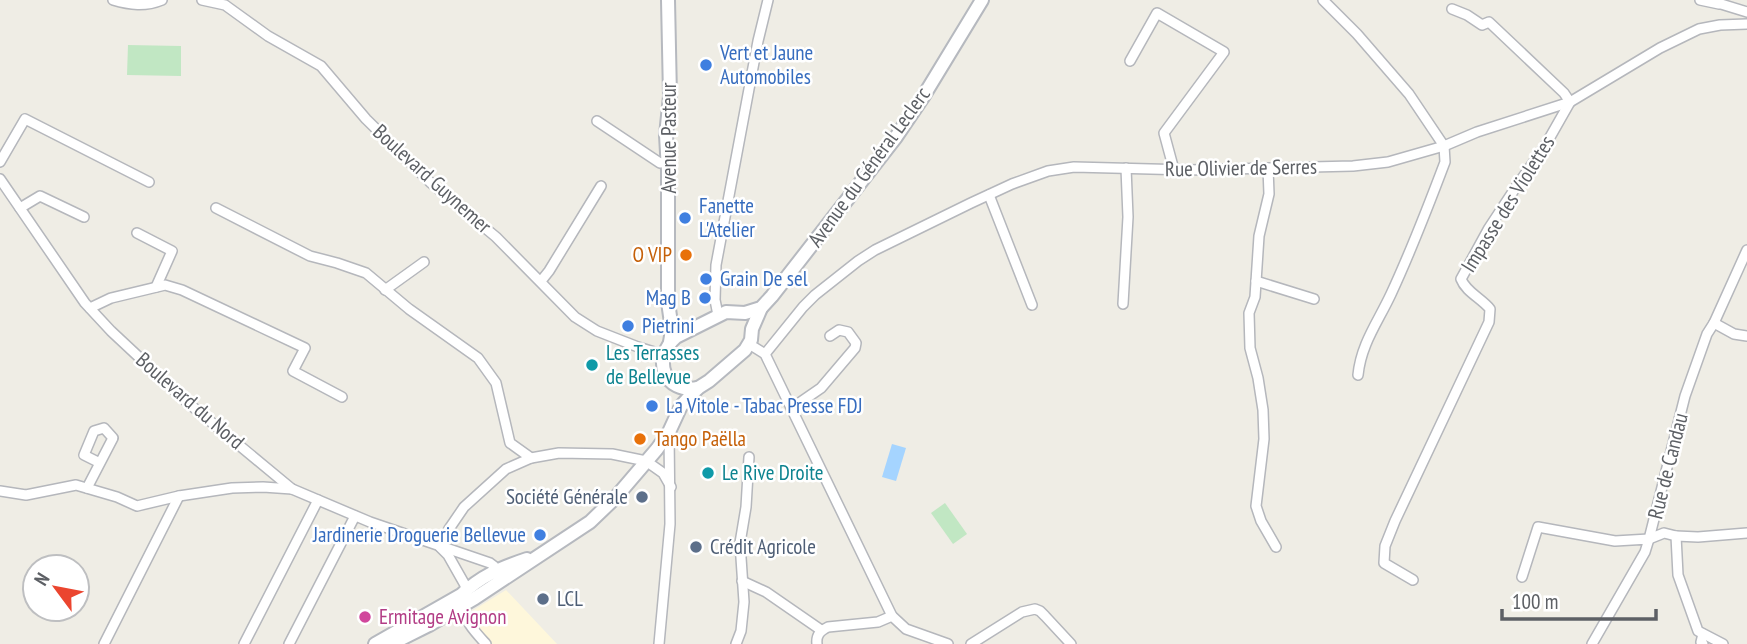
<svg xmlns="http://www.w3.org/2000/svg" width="1747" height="644" viewBox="0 0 1747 644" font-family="'PT Sans Narrow',sans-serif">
  <rect width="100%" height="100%" fill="#efede5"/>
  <path fill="#fef7db" d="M506,590l51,54h-66l-13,-12 -6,-21z"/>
  <g fill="#c1e7c3">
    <path d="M128,45l53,1v30l-54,-1z"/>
    <path d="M945,503l22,31 -14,10 -22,-31z"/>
  </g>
  <path fill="#a5d4ff" d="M892,444l14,4 -10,33 -14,-4z"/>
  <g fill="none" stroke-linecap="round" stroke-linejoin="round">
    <defs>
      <g id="street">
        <path d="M113,0c17,5 32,7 49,0"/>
        <path d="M202,0l23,5 43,31 53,30 45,53 65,64 65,54 79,80 22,14 41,16 26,8"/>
        <path d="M1323,0l34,34 52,60 35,52 1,16c-17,45 -34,89 -54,132 -13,28 -30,50 -33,81"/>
        <path d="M1700,0l19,4"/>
        <path d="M1715,0l6,4 26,8"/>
        <path d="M1130,61l27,-48 67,39 -60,81 10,37"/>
        <path d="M597,121l63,42 8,-1"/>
        <path d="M0,162l25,-43 124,63"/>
        <path d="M1268,168l1,26 -10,42 -4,61 -6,16 1,35 8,30 5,32 1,29 -8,67 5,15 15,26"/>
        <path d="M0,179l85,124 26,28 76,71 105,87 78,33 120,41 4,3 3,10"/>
        <path d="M989,195l43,110"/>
        <path d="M20,208l20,-12 44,21"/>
        <path d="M216,208l94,48 27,7 29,10 43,36 69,49 18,25 14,60 21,15 28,-5 53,1 34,7 17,12 8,14"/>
        <path d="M137,233l35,18 -16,36"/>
        <path d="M541,281l8,-10 52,-85"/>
        <path d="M1256,281l58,18"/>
        <path d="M385,290l39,-28"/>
        <path d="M1123,304l5,-87 -2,-49"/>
        <path d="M90,308l21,-10 54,-13 17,5 123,58 -12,23 49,26"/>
        <path d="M718,315l-3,-15 1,-35 42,-224 10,-41"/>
        <path d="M1714,323l20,11 13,2"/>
        <path d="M749,344l16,10 127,262 14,13 42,15"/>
        <path d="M765,354l38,-47 12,-12 43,-34 17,-11 96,-47 41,-19 36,-13 26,-4 115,3 164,-4 35,-4 56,-16 33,-14 93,-30 90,-54 39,-19 21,-4 27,-1"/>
        <path d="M792,408l29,-20 34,-40 1,-5 -8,-11 -9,-2 -9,6"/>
        <path d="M87,488l26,-50 -9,-10 -10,3 -10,24 16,8"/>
        <path d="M0,491l26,4 50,-10 41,12 20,9 42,-10 53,-8 31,-1 29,2"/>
        <path d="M1676,536l22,1 49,-4"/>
        <path d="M440,547l9,-18 15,-22 42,-38 25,-11"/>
        <path d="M441,548l7,7 17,30c1,7 -1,11 -2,18 -1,16 13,30 23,41"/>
        <path d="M1522,577l16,-50 77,14 34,-2 -4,13 -53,92"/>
        <path d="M1413,580l-29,-17 1,-17 10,-25 94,-199 1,-13c-9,-11 -24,-17 -29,-30l28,-51 27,-41 29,-41 25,-44 -6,-9 -75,-71 -7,3 -15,-10 -15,-6"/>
        <path d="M742,581l24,11 55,38"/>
        <path d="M104,644l75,-148"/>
        <path d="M244,644l74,-144"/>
        <path d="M289,644l66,-128"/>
        <path d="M659,644l11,-120 -1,-91"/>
        <path d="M736,644l5,-13 3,-29 -4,-59 6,-36 3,-50"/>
        <path d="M817,644c-1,-9 3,-13 11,-17l50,-5 14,-6"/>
        <path d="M971,644l51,-32 13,-3 5,2 5,5 26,28"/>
        <path d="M1703,644l-2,-2 2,-8"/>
        <path d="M1723,644l-25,-13 -20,-56 -2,-39 -12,-3 -15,6 36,-143 22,-62 7,-11 33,-73"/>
      </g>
      <g id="secondary">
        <path d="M668,0l2,96 -4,39 2,36v131l4,28 -2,12"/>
        <path d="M698,388c-34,6 -47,-29 -22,-51l50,-25 19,1 16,-5 11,-12 124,-159 27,-40 59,-97"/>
        <path d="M375,644l86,-49c20,-19 39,-27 66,-36"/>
        <path d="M391,644l38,-19 46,-27 115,-76 26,-25 41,-48 12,-17 12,-26 11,-12 6,-6 11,-7 36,-31 6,-10 1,-11 9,-21"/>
      </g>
    </defs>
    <use href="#street" stroke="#b5b7bc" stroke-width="12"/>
    <use href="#secondary" stroke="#b6b9bf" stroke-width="16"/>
    <use href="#street" stroke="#fff" stroke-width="9"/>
    <use href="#secondary" stroke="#fff" stroke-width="12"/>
  </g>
  <g fill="#3f7fe0" stroke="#fff" stroke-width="2.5">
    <circle cx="706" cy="65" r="7"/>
    <circle cx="685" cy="218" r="7"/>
    <circle cx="706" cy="279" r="7"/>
    <circle cx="705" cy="298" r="7"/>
    <circle cx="628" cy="326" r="7"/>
    <circle cx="652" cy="406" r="7"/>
    <circle cx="540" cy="535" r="7"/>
  </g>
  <g fill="#e8710a" stroke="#fff" stroke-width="2.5">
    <circle cx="686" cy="255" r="7"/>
    <circle cx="640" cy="439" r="7"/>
  </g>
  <g fill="#0f9aa8" stroke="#fff" stroke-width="2.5">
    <circle cx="592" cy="365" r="7"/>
    <circle cx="708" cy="473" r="7"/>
  </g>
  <g fill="#5c6f8a" stroke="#fff" stroke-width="2.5">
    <circle cx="642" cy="497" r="7"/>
    <circle cx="696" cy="547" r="7"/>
    <circle cx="543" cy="599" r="7"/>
  </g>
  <circle fill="#d1479c" stroke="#fff" stroke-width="2.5" cx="365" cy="617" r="7"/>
  <g text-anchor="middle" stroke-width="5" stroke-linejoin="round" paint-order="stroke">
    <g font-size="21" fill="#366cbe" stroke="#fff" text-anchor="start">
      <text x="720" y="60">Vert et Jaune<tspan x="720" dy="24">Automobiles</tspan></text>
      <text x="699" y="213">Fanette<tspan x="699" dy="24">L'Atelier</tspan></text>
      <text x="720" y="286">Grain De sel</text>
      <text x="691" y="305" text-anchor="end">Mag B</text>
      <text x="642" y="333">Pietrini</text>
      <text x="666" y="413">La Vitole - Tabac Presse FDJ</text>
      <text x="526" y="542" text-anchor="end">Jardinerie Droguerie Bellevue</text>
    </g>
    <g font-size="21" fill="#5d6065" stroke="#fff">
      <text transform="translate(669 138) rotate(-90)" y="7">Avenue Pasteur</text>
      <text transform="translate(869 167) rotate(-54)" y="7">Avenue du Général Leclerc</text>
      <text transform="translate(1241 168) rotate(-1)" y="7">Rue Olivier de Serres</text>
      <text transform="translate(432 179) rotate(42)" y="7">Boulevard Guynemer</text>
      <text transform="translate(1508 204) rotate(-58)" y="7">Impasse des Violettes</text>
      <text transform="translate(190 401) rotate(41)" y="7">Boulevard du Nord</text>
      <text transform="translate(1668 466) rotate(-76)" y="7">Rue de Candau</text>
    </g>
    <g font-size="21" fill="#c56008" stroke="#fff" text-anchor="end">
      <text x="672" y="262">O VIP</text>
      <text x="654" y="446" text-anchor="start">Tango Paëlla</text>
    </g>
    <g font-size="21" fill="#0d838f" stroke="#fff" text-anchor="start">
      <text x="606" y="360">Les Terrasses<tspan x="606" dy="24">de Bellevue</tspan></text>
      <text x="722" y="480">Le Rive Droite</text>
    </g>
    <g font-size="21" fill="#4e5e75" stroke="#fff" text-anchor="start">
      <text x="628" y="504" text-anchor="end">Société Générale</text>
      <text x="710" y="554">Crédit Agricole</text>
      <text x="557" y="606">LCL</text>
    </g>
    <g font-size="21" fill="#b23c85" stroke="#fff" text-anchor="start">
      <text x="379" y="624">Ermitage Avignon</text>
    </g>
  </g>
  <g transform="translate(56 588) rotate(302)"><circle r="33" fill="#ffffff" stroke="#bebfc1" stroke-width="2"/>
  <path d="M0-5L12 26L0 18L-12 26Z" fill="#eb452f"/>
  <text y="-10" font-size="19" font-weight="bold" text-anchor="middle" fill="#5d6065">N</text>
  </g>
  <path d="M1502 609v10h154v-10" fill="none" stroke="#5d6065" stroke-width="3.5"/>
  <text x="1512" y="609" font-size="21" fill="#5d6065" stroke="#ffffff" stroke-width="5" paint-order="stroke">100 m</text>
</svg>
